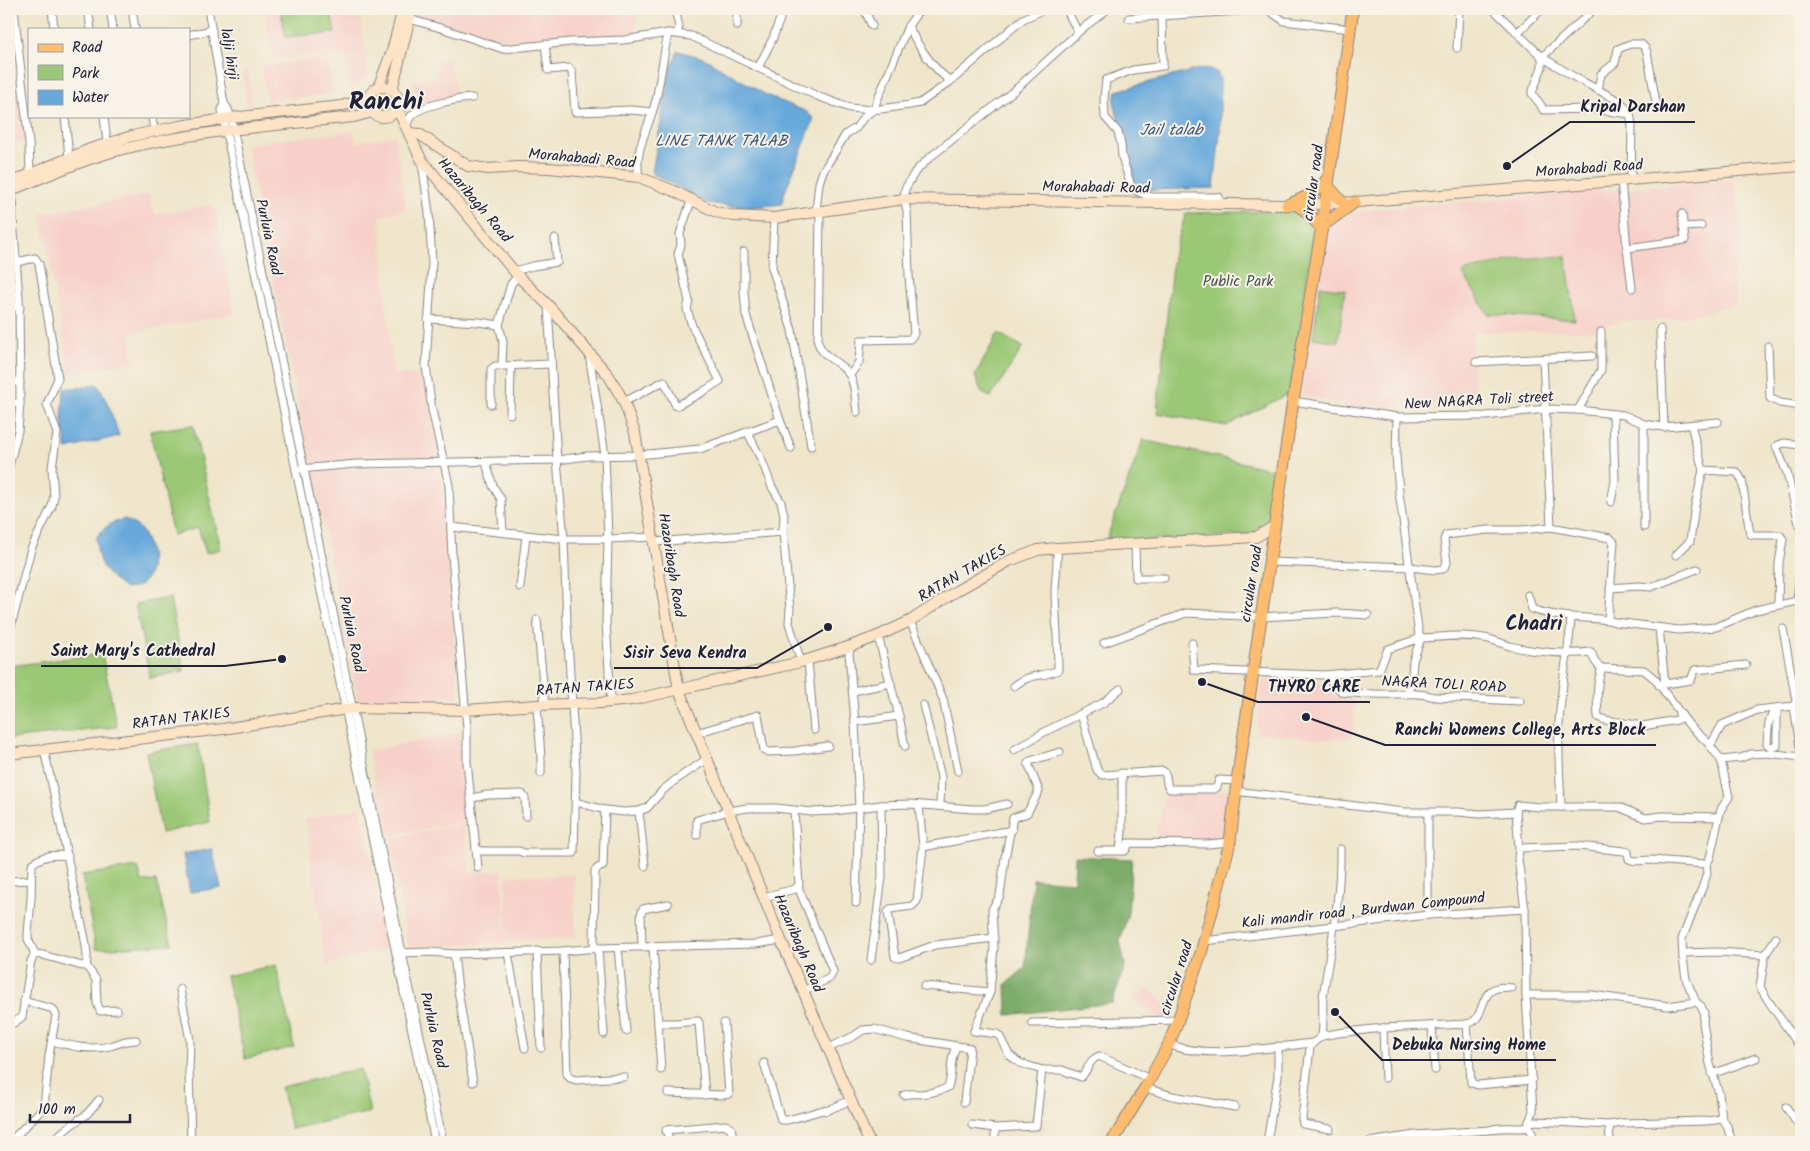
<svg xmlns="http://www.w3.org/2000/svg" width="1810" height="1151" viewBox="0 0 1810 1151" font-family="Kalam,sans-serif">
  <rect width="100%" height="100%" fill="#f7f3e8"/>
  <filter id="ink" filterUnits="userSpaceOnUse"><feTurbulence type="fractalNoise" baseFrequency=".02" numOctaves="2"/><feDisplacementMap in="SourceGraphic" scale="10" xChannelSelector="R" yChannelSelector="G"/><feConvolveMatrix kernelMatrix="1 2 1 2 8 2 1 2 1" color-interpolation-filters="sRGB"/></filter>
  <filter id="wash" filterUnits="userSpaceOnUse"><feTurbulence type="fractalNoise" baseFrequency=".0096" numOctaves="4" result="noise"/><feDisplacementMap in="SourceGraphic" scale="20" xChannelSelector="R" yChannelSelector="G"/><feGaussianBlur stdDeviation="1.12" result="paint"/><feColorMatrix in="noise" values="0 0 0 0 0 0 0 0 0 0 0 0 0 0 0 0 0 1.4 0 .05"/><feComposite in="paint" operator="in"/></filter>
  <g filter="url(#wash)">
    <rect width="100%" height="100%" fill="#efe5ca"/>
    <g fill="#f7d1c9">
      <path d="M264,9h95l10,69 -20,10 -3,-31 14,-3 -87,3z"/>
      <path d="M415,9h223l-2,23 -133,17 -90,-33z"/>
      <path d="M327,57l6,36 -9,2 -6,-37z"/>
      <path d="M449,58l8,37 -38,10 -7,-21 26,-7 -2,-15z"/>
      <path d="M318,59l5,36 -47,4 -5,-34z"/>
      <path d="M270,64l5,36 -8,2 -6,-37z"/>
      <path d="M248,71v1l4,34h-5l-4,-34z"/>
      <path d="M20,88l7,53 -18,4v-56z"/>
      <path d="M354,131l2,11 39,-6 11,74 -26,6 8,106 6,53 30,-2 15,85 -129,7 -64,-321z"/>
      <path d="M1734,180l9,53 -9,39 2,32 -40,11 -39,6h-35l-30,10 -120,1 2,64 -14,12 -46,-4 -59,2 -55,-11 27,-168 18,-12 28,-6z"/>
      <path d="M150,194l4,21 59,-10 1,7h2l18,102 -105,19 5,29 -64,12 -29,-160z"/>
      <path d="M441,466l18,232 -101,4 -45,-231z"/>
      <path d="M1262,681h60l17,18 17,3 -4,36 -31,1 -64,-6z"/>
      <path d="M459,733l11,87 -83,16 -19,-85z"/>
      <path d="M1230,790l-8,50h-67l11,-49z"/>
      <path d="M360,808l30,140 -64,17 -21,-146z"/>
      <path d="M463,824l7,49 32,-3 4,73 -98,4 -18,-109z"/>
      <path d="M574,875l1,63 -68,2 -1,-64z"/>
      <path d="M1148,989l20,18 -2,17 -33,-27z"/>
    </g>
    <g fill="#9bc876" stroke="#5e7558">
      <path d="M280,9h50l5,24 -49,4z"/>
      <circle cx="384" cy="102" r="8"/>
      <path d="M1295,211l19,20 -24,162 -64,33 -69,-13 16,-157 13,-43z"/>
      <path d="M1566,256l9,64 -87,-6 -26,-42 54,-13z"/>
      <path d="M1320,286l25,4 -7,52 -25,-4z"/>
      <path d="M998,333l25,14 -32,50 -9,-4 -7,-17z"/>
      <path d="M193,425l28,124 -15,4 -8,-25 -25,7 -23,-104z"/>
      <path d="M1143,440l136,31 -5,54 -17,9 -152,9z"/>
      <path d="M170,598l14,73 -34,7 -15,-74z"/>
      <path d="M102,654l15,73 -108,12v-73z"/>
      <path d="M198,744l12,78 -49,11 -15,-81z"/>
      <path d="M138,867l4,15 14,-1 16,63 -76,5 -14,-74z"/>
      <path d="M276,965l18,82 -49,12 -19,-83z"/>
      <path d="M360,1069l10,43 -79,17 -10,-42z"/>
    </g>
    <path fill="#7cac67" stroke="#4f6751" d="M1075,856l57,3 -4,54 -8,28 5,24 -13,38 -105,12 -1,-31 19,-16 8,-89 41,3z"/>
    <g fill="#68a9db" stroke="#45668b">
      <path d="M678,51l26,7 62,37 41,17 7,7 -30,75 -2,10 -36,4 -39,-5 -55,-30 18,-104z"/>
      <path d="M1203,68l14,4 3,7v54l-6,55 -64,2 -16,-9 -20,-79 2,-11z"/>
      <path d="M97,384c11,17 16,33 22,52l-52,13 -5,-29 2,-31z"/>
      <path d="M125,519c5,3 13,7 16,11 10,15 16,44 -1,55 -4,3 -10,3 -15,4 -21,-17 -27,-22 -29,-51 9,-12 14,-15 29,-19z"/>
      <path d="M212,849l9,39 -31,4 -7,-38z"/>
    </g>
  </g>
  <g filter="url(#ink)">
    <g fill="none" stroke-linecap="round" stroke-linejoin="round">
      <defs>
        <g id="street">
          <path d="M14,9l15,134 1,31"/>
          <path d="M52,9l2,20"/>
          <path d="M88,9l3,20"/>
          <path d="M110,9l3,20"/>
          <path d="M132,9l3,20"/>
          <path d="M208,9l16,94 4,6 3,9 73,351 98,484 41,189"/>
          <path d="M675,9l4,18 -2,6"/>
          <path d="M737,9v17"/>
          <path d="M866,9v4l6,13"/>
          <path d="M1066,9l12,23"/>
          <path d="M1267,9l17,12 66,8"/>
          <path d="M1493,9l49,48 34,21 45,24 9,12 2,11 -1,55"/>
          <path d="M1594,9l-52,48v10l-10,26c3,7 9,9 11,17l50,-1 37,5"/>
          <path d="M1162,16l1,50 -30,4 -27,10 -2,18 1,19 13,15 3,13 1,12 10,32 19,8h68l1,7"/>
          <path d="M1129,18l111,-7 1,-2"/>
          <path d="M409,19l35,10 59,20 67,-7 54,-2 44,-7 23,3 13,6 113,54 33,12 23,2 37,-5 10,-2 31,-22 72,-62 22,-10"/>
          <path d="M908,26c9,18 26,45 43,55"/>
          <path d="M1517,33l25,-24"/>
          <path d="M189,35l23,-5"/>
          <path d="M545,44l3,26 21,-2 3,4 3,40 57,-2 20,2"/>
          <path d="M1457,48l2,-39"/>
          <path d="M758,68l15,-30 7,-19"/>
          <path d="M1598,90l3,-16 14,-11 3,-14 12,-5h11l4,4 2,4 10,56"/>
          <path d="M224,103l-2,7 4,22 209,1010"/>
          <path d="M65,116l4,41"/>
          <path d="M104,116l3,27"/>
          <path d="M152,116l2,15"/>
          <path d="M406,127c2,-4 3,-8 5,-11 10,-11 46,-17 61,-18"/>
          <path d="M422,162l7,51 3,49 -6,104 6,44 17,75 3,72 15,171v34l11,106"/>
          <path d="M639,177c-6,-29 13,-54 18,-82 4,-21 7,-41 11,-62"/>
          <path d="M1621,180l6,68 5,40"/>
          <path d="M774,218l-2,50 20,62 19,116"/>
          <path d="M1683,227l18,-1"/>
          <path d="M1627,248l58,-8 -3,-26"/>
          <path d="M744,252v39l2,24 34,105 11,28"/>
          <path d="M514,271l19,-5 24,-4 -2,-23"/>
          <path d="M9,305l11,3"/>
          <path d="M428,319l51,3 20,3 12,-41 7,-8"/>
          <path d="M499,325l4,16 -1,25 49,-2"/>
          <path d="M1660,329l4,98"/>
          <path d="M1768,346l2,52 10,5 21,3"/>
          <path d="M589,354l16,101 3,84 -2,83 5,80"/>
          <path d="M1476,362l116,-6"/>
          <path d="M850,375l9,-13 2,-22 49,-1 4,-5 -5,-58 -2,-65 -3,-12 1,-10 10,-17 14,-14 87,-69 67,-61 25,-19"/>
          <path d="M9,381l11,2"/>
          <path d="M1293,401l104,16 89,-1 59,-7 33,1 46,5 20,9 20,3 54,-5"/>
          <path d="M9,402l11,2"/>
          <path d="M624,402l40,-21 12,25 25,-13 19,-12 -28,-55 -5,-17 2,-8 -11,-47 3,-9 -1,-11 11,-33"/>
          <path d="M491,404v-35l4,-3h7"/>
          <path d="M1578,410l23,-40v-38"/>
          <path d="M857,412c-2,-12 -1,-25 -7,-36 -7,-14 -28,-17 -32,-34l2,-126 -4,-5 3,-28 4,-12 23,-37 10,-6 7,-10 10,-8 35,-84 12,-17"/>
          <path d="M510,414l1,-48"/>
          <path d="M747,431l15,30 10,26 9,15 3,13 -1,17 7,77 -1,14 12,39"/>
          <path d="M1801,445l-17,-2 -8,3 11,27 14,59"/>
          <path d="M486,463l7,23 8,13 2,33"/>
          <path d="M9,466l9,-35 2,-29 -1,-104 -7,-92"/>
          <path d="M300,469l56,-5 201,-4 30,-4 51,-1 62,-6 80,-29"/>
          <path d="M1703,470l34,2 5,8 8,54 4,1h26l3,4 -4,24 -1,42"/>
          <path d="M1611,502l4,-21 -2,-67"/>
          <path d="M451,527l113,12h44l45,-2"/>
          <path d="M1644,527v-103"/>
          <path d="M654,542l129,-10"/>
          <path d="M1135,544l1,34h28"/>
          <path d="M1676,555l14,-14 5,-35 8,-36 -12,-45"/>
          <path d="M1270,562l140,5 25,3 8,-1 4,-6 -3,-23 2,-5 42,-5h34l29,-3 -8,-168"/>
          <path d="M520,587l6,-51"/>
          <path d="M1610,588l28,-2 13,1 46,-18"/>
          <path d="M1528,595l4,14c24,9 51,8 76,11l6,-78 -4,-4 -59,-11"/>
          <path d="M537,620l8,85"/>
          <path d="M1608,620l7,2 64,8 37,-3 40,-17 41,-9 4,-37"/>
          <path d="M910,621l33,78 15,72"/>
          <path d="M1659,628l6,56"/>
          <path d="M1783,629l13,71 -2,6"/>
          <path d="M9,634l22,-85 21,-43 2,-10 -2,-28 5,-35 -10,-29 11,-26 -19,-114 -4,-6 -18,4"/>
          <path d="M878,636l21,80 6,30"/>
          <path d="M1104,643l82,-30 75,4 76,-4 31,2"/>
          <path d="M1192,643l2,27 131,5 17,17c10,1 21,2 32,2 20,1 41,-3 61,3l85,4"/>
          <path d="M851,646l-2,7 6,69 4,86 -3,95"/>
          <path d="M808,660l6,70"/>
          <path d="M1602,668c-6,16 -5,32 -4,49l7,3 38,6 34,-6 3,-2 -1,-5"/>
          <path d="M1325,675l54,-5 9,-21 33,-11 -2,-3 -20,-143 -3,-36 1,-39"/>
          <path d="M1659,685l32,-5 4,-10 51,-5"/>
          <path d="M1014,686c17,-14 28,-8 44,-16 0,-25 -2,-50 -3,-75 0,-16 3,-31 2,-47"/>
          <path d="M853,691l38,-8"/>
          <path d="M1406,694l5,-9 2,-24 8,-23c21,-1 42,-4 63,0 9,1 17,6 26,8 24,6 57,9 81,6 3,7 4,12 11,16l42,2 11,9 34,46 19,18 13,17 8,37 -8,12 -2,8"/>
          <path d="M537,705c1,23 5,45 4,68"/>
          <path d="M923,705l18,72 -1,29"/>
          <path d="M1777,708v38l-6,1 -4,-3c1,-12 0,-27 10,-36z"/>
          <path d="M1081,714l16,56 5,5 61,-4c6,5 1,13 7,18h44l3,-2 2,-7 18,1"/>
          <path d="M855,722l44,-6"/>
          <path d="M696,733l62,-18 6,35 3,2 28,-1 33,-5"/>
          <path d="M1710,746l12,-21 35,-15 37,-4 6,41"/>
          <path d="M1014,750l32,-19 57,-28 17,-14"/>
          <path d="M1060,752l-30,9 -2,2 11,28 -12,22 -14,5 -8,40 -5,38 -8,13 2,38 -4,45 -16,39 23,3 3,3 9,18 11,8 22,7h20l19,7c8,-7 7,-17 18,-21l51,23"/>
          <path d="M1721,760l20,-2 10,-4 16,-1 34,4"/>
          <path d="M1235,791l169,21h54l22,2 36,-2"/>
          <path d="M472,798l15,-3 35,-1 3,4 1,18"/>
          <path d="M576,802l29,8 19,2 15,-1 8,-3 15,-17 12,-10 33,-22"/>
          <path d="M919,805l4,42 -6,54 -5,5 -22,3 -2,3 7,45 4,1 36,-13 59,-7"/>
          <path d="M1561,807c-1,-27 -3,-54 -2,-81 1,-37 10,-72 12,-108"/>
          <path d="M639,811l6,55"/>
          <path d="M1428,813v102"/>
          <path d="M697,835v-15l32,-9 18,-3h29l36,4 22,-1 47,-6 29,-1 63,5h12l22,-5"/>
          <path d="M923,847l89,-17"/>
          <path d="M1519,848l-3,-36 2,-7 22,2h79l26,11 17,-2 57,1 -9,41 -4,6"/>
          <path d="M476,849l5,2h38l5,2h50l2,-81 -9,-148 -3,-85 -7,-79 -9,-155"/>
          <path d="M1098,851h27l2,-3 1,-5 80,1 22,-2"/>
          <path d="M1120,851l2,-19v-59"/>
          <path d="M9,881l22,-1"/>
          <path d="M798,887l35,84 -3,7 -27,13"/>
          <path d="M763,897l32,-8 4,-4 -5,-74"/>
          <path d="M1204,941l224,-26 97,-6"/>
          <path d="M642,947l-1,-33 2,-5 25,-5"/>
          <path d="M653,947l8,123"/>
          <path d="M594,948l1,-77 3,-3 5,-2 2,-56"/>
          <path d="M598,948l6,86"/>
          <path d="M618,948l8,83"/>
          <path d="M537,951l4,97"/>
          <path d="M563,951l4,123 3,4 6,2 48,-3"/>
          <path d="M399,953l31,-1 24,2 109,-3 35,-3 158,-4 25,-4"/>
          <path d="M508,953l17,95"/>
          <path d="M1683,953l34,-1 48,3 11,-17"/>
          <path d="M35,954l-7,-15v-5l3,-35 1,-35c10,-9 23,-10 36,-8"/>
          <path d="M454,954l4,36 15,92"/>
          <path d="M1765,955l-5,32 9,15 32,46"/>
          <path d="M871,960l11,-83 -1,-72"/>
          <path d="M86,965l10,15 1,23 3,8 17,-1"/>
          <path d="M924,986l66,6"/>
          <path d="M180,989l10,51 -1,31 2,71"/>
          <path d="M1526,995l7,116 -4,11"/>
          <path d="M1696,1002l-28,4 -76,-11h-66l-1,-86 -7,-50 1,-11 59,-2 46,5 4,1 1,7 6,2 16,-1 55,4 1,9 -3,10 -22,56 1,19 3,21 10,23 5,4 3,7 -1,10 7,41 9,30 3,25 5,7 5,16"/>
          <path d="M658,1023h18l22,-2 1,2 6,72"/>
          <path d="M1032,1023l146,-3"/>
          <path d="M1467,1024l4,59 7,2 54,-5"/>
          <path d="M9,1026l13,-9 9,-56 4,-7 8,1 39,11 4,-1c5,-12 -9,-59 -12,-75 -9,-47 -19,-93 -30,-140"/>
          <path d="M1432,1026l3,44"/>
          <path d="M1383,1028l2,50"/>
          <path d="M1322,1036c2,-13 0,-26 1,-39 7,-49 18,-98 17,-148"/>
          <path d="M52,1041c19,5 38,10 58,5 12,-3 12,-6 26,-6"/>
          <path d="M1313,1043l-3,4 -8,72 1,5 27,5"/>
          <path d="M1169,1044c37,16 103,3 144,-1l9,-7 16,-3 45,-5 84,-4c23,-5 7,-43 45,-36"/>
          <path d="M827,1049l27,-13 9,-6 11,-1 33,9 63,10 -6,54"/>
          <path d="M764,1063l17,57h7l35,-10 3,1 25,-11"/>
          <path d="M1712,1074l44,-16"/>
          <path d="M1145,1088l28,8 62,11"/>
          <path d="M668,1093l55,2 6,-1 -5,-71"/>
          <path d="M904,1095c6,-2 10,-1 16,-1 9,-1 20,-2 28,-7 5,-13 1,-27 8,-40"/>
          <path d="M1786,1107l15,22"/>
          <path d="M972,1125l23,3 41,-2 6,-56"/>
          <path d="M1609,1125l13,-2 86,-2 14,-2"/>
          <path d="M1529,1127l3,6 1,9"/>
          <path d="M995,1128v14"/>
          <path d="M55,1139l18,3"/>
          <path d="M10,1142l34,-35 5,-51 7,-41 -3,-6 -29,-8"/>
          <path d="M51,1142l20,-17 15,-10 13,-15"/>
          <path d="M670,1142l-4,-12 60,-5 5,3 3,14"/>
          <path d="M1267,1142l11,-66v-30"/>
          <path d="M1369,1142l46,-7 75,-5c11,-5 26,0 39,-3v-5l8,-1 72,4 1,17"/>
        </g>
        <g id="secondary">
          <circle cx="383" cy="102" r="15"/>
          <path d="M378,88l14,-37 11,-42"/>
          <path d="M392,90l20,-81"/>
          <path d="M397,108l24,51 97,117 30,29 61,71 15,26 11,31 44,257 102,250 88,202"/>
          <path d="M409,133l10,1 49,32 20,3 30,-2 31,1 90,9 35,14 42,21 18,4 40,2 130,-19 383,6 56,-2 458,-37"/>
          <path d="M9,183l81,-34 42,-13 48,-10 51,-8 110,-12 28,-8"/>
          <path d="M9,186l3,20 -3,4"/>
          <path d="M9,191c37,-15 75,-32 114,-42 73,-18 156,-24 231,-32l18,-5"/>
          <path d="M9,754l214,-25 130,-21 112,2 72,-5 64,-2 31,-3 169,-38 50,-16 27,-10 32,-15 48,-31 51,-29 29,-11 19,-2 199,-11 18,-11"/>
        </g>
        <g id="primary">
          <path d="M1327,185l16,18"/>
          <path d="M1287,205c16,-6 30,-12 41,-27"/>
          <path d="M1297,205l10,7 15,17"/>
          <path d="M1322,226l33,-24"/>
          <path d="M1112,1142l33,-54 24,-44 9,-24 23,-67 29,-111 7,-61 56,-380 29,-175 31,-217"/>
        </g>
      </defs>
      <use href="#street" stroke="#888482" stroke-width="9"/>
      <use href="#secondary" stroke="#888482" stroke-width="12"/>
      <use href="#primary" stroke="#888482" stroke-width="13"/>
      <use href="#street" stroke="#fff" stroke-width="7"/>
      <use href="#secondary" stroke="#fee4c6" stroke-width="10"/>
      <use href="#primary" stroke="#fdbc70" stroke-width="11"/>
    </g>
  </g>
  <g text-anchor="middle" stroke-width="4" stroke-linejoin="round" paint-order="stroke">
    <g font-size="15" fill="#22223b" stroke="#f7f3e8">
      <text transform="translate(230 54) rotate(81)" y="5">lalji hirji</text>
      <text transform="translate(582 158) rotate(5)" y="5">Morahabadi Road</text>
      <text transform="translate(1589 168) rotate(-4)" y="5">Morahabadi Road</text>
      <text transform="translate(1313 183) rotate(-82)" y="5">circular road</text>
      <text transform="translate(1096 187) rotate(1)" y="5">Morahabadi Road</text>
      <text transform="translate(475 200) rotate(50)" y="5">Hazaribagh Road</text>
      <text transform="translate(269 237) rotate(78)" y="5">Purluia Road</text>
      <text transform="translate(1479 400) rotate(-3)" y="5">New NAGRA Toli street</text>
      <text transform="translate(672 565) rotate(81)" y="5">Hazaribagh Road</text>
      <text transform="translate(962 573) rotate(-30)" y="5">RATAN TAKIES</text>
      <text transform="translate(1251 584) rotate(-81)" y="5">circular road</text>
      <text transform="translate(352 634) rotate(78)" y="5">Purluia Road</text>
      <text transform="translate(1444 684) rotate(3)" y="5">NAGRA TOLI ROAD</text>
      <text transform="translate(585 687) rotate(-4)" y="5">RATAN TAKIES</text>
      <text transform="translate(181 718) rotate(-7)" y="5">RATAN TAKIES</text>
      <text transform="translate(1363 910) rotate(-6)" y="5">Kali mandir road , Burdwan Compound</text>
      <text transform="translate(799 943) rotate(67)" y="5">Hazaribagh Road</text>
      <text transform="translate(1176 978) rotate(-72)" y="5">circular road</text>
      <text transform="translate(434 1030) rotate(77)" y="5">Purluia Road</text>
    </g>
    <g font-size="15" fill="#46544d" stroke="#f7f3e8">
      <text x="1238" y="286">Public Park</text>
    </g>
    <g font-size="16" font-style="italic" fill="#3e587b" stroke="#f7f3e8">
      <text x="1171" y="135">Jail talab</text>
      <text x="721" y="146">LINE TANK TALAB</text>
    </g>
    <g font-size="20" font-weight="bold" fill="#22223b" stroke="#f7f3e8">
      <text x="1534" y="630">Chadri</text>
    </g>
    <g font-size="25" font-weight="bold" fill="#22223b" stroke="#f7f3e8">
      <text x="386" y="109">Ranchi</text>
    </g>
  </g>
  <path fill="none" stroke="#22223b" stroke-width="2" d="M1507 166L1570 122H1695M282 659L225 666H41M828 627L757 668H614M1202 682L1258 702H1370M1306 717L1385 745H1656M1335 1012L1382 1060H1556"/>
  <g fill="#22223b" stroke="#f7f3e8" stroke-width="2">
    <circle cx="1507" cy="166" r="5"/>
    <circle cx="282" cy="659" r="5"/>
    <circle cx="828" cy="627" r="5"/>
    <circle cx="1202" cy="682" r="5"/>
    <circle cx="1306" cy="717" r="5"/>
    <circle cx="1335" cy="1012" r="5"/>
  </g>
  <g font-size="16" text-anchor="middle" font-weight="bold" fill="#22223b" stroke="#f7f3e8" stroke-width="4" stroke-linejoin="round" paint-order="stroke">
    <text x="1633" y="112">Kripal Darshan</text>
    <text x="133" y="656">Saint Mary's Cathedral</text>
    <text x="685" y="658">Sisir Seva Kendra</text>
    <text x="1314" y="692">THYRO CARE</text>
    <text x="1520" y="735">Ranchi Womens College, Arts Block</text>
    <text x="1469" y="1050">Debuka Nursing Home</text>
  </g>
  <rect width="1810" height="1151" fill="none" stroke="#f7f3e8" stroke-width="30"/>
  <rect x="28" y="28" width="162" height="90" fill="#f7f3e8" stroke="#a29fa3"/>
  <rect x="38" y="44" width="25" height="8" fill="#fdbc70" stroke="#a29fa3"/>
  <text x="72" y="52" font-size="15" fill="#22223b">Road</text>
  <rect x="38" y="65" width="25" height="15" fill="#9bc876" stroke="#a29fa3"/>
  <text x="72" y="78" font-size="15" fill="#22223b">Park</text>
  <rect x="38" y="90" width="25" height="15" fill="#68a9db" stroke="#a29fa3"/>
  <text x="72" y="102" font-size="15" fill="#22223b">Water</text>
  <path d="M30 1114v8h100v-8" fill="none" stroke="#22223b" stroke-width="2.5"/>
  <text x="38" y="1114" font-size="15" fill="#22223b" stroke="#f7f3e8" stroke-width="4" paint-order="stroke">100 m</text>
</svg>
